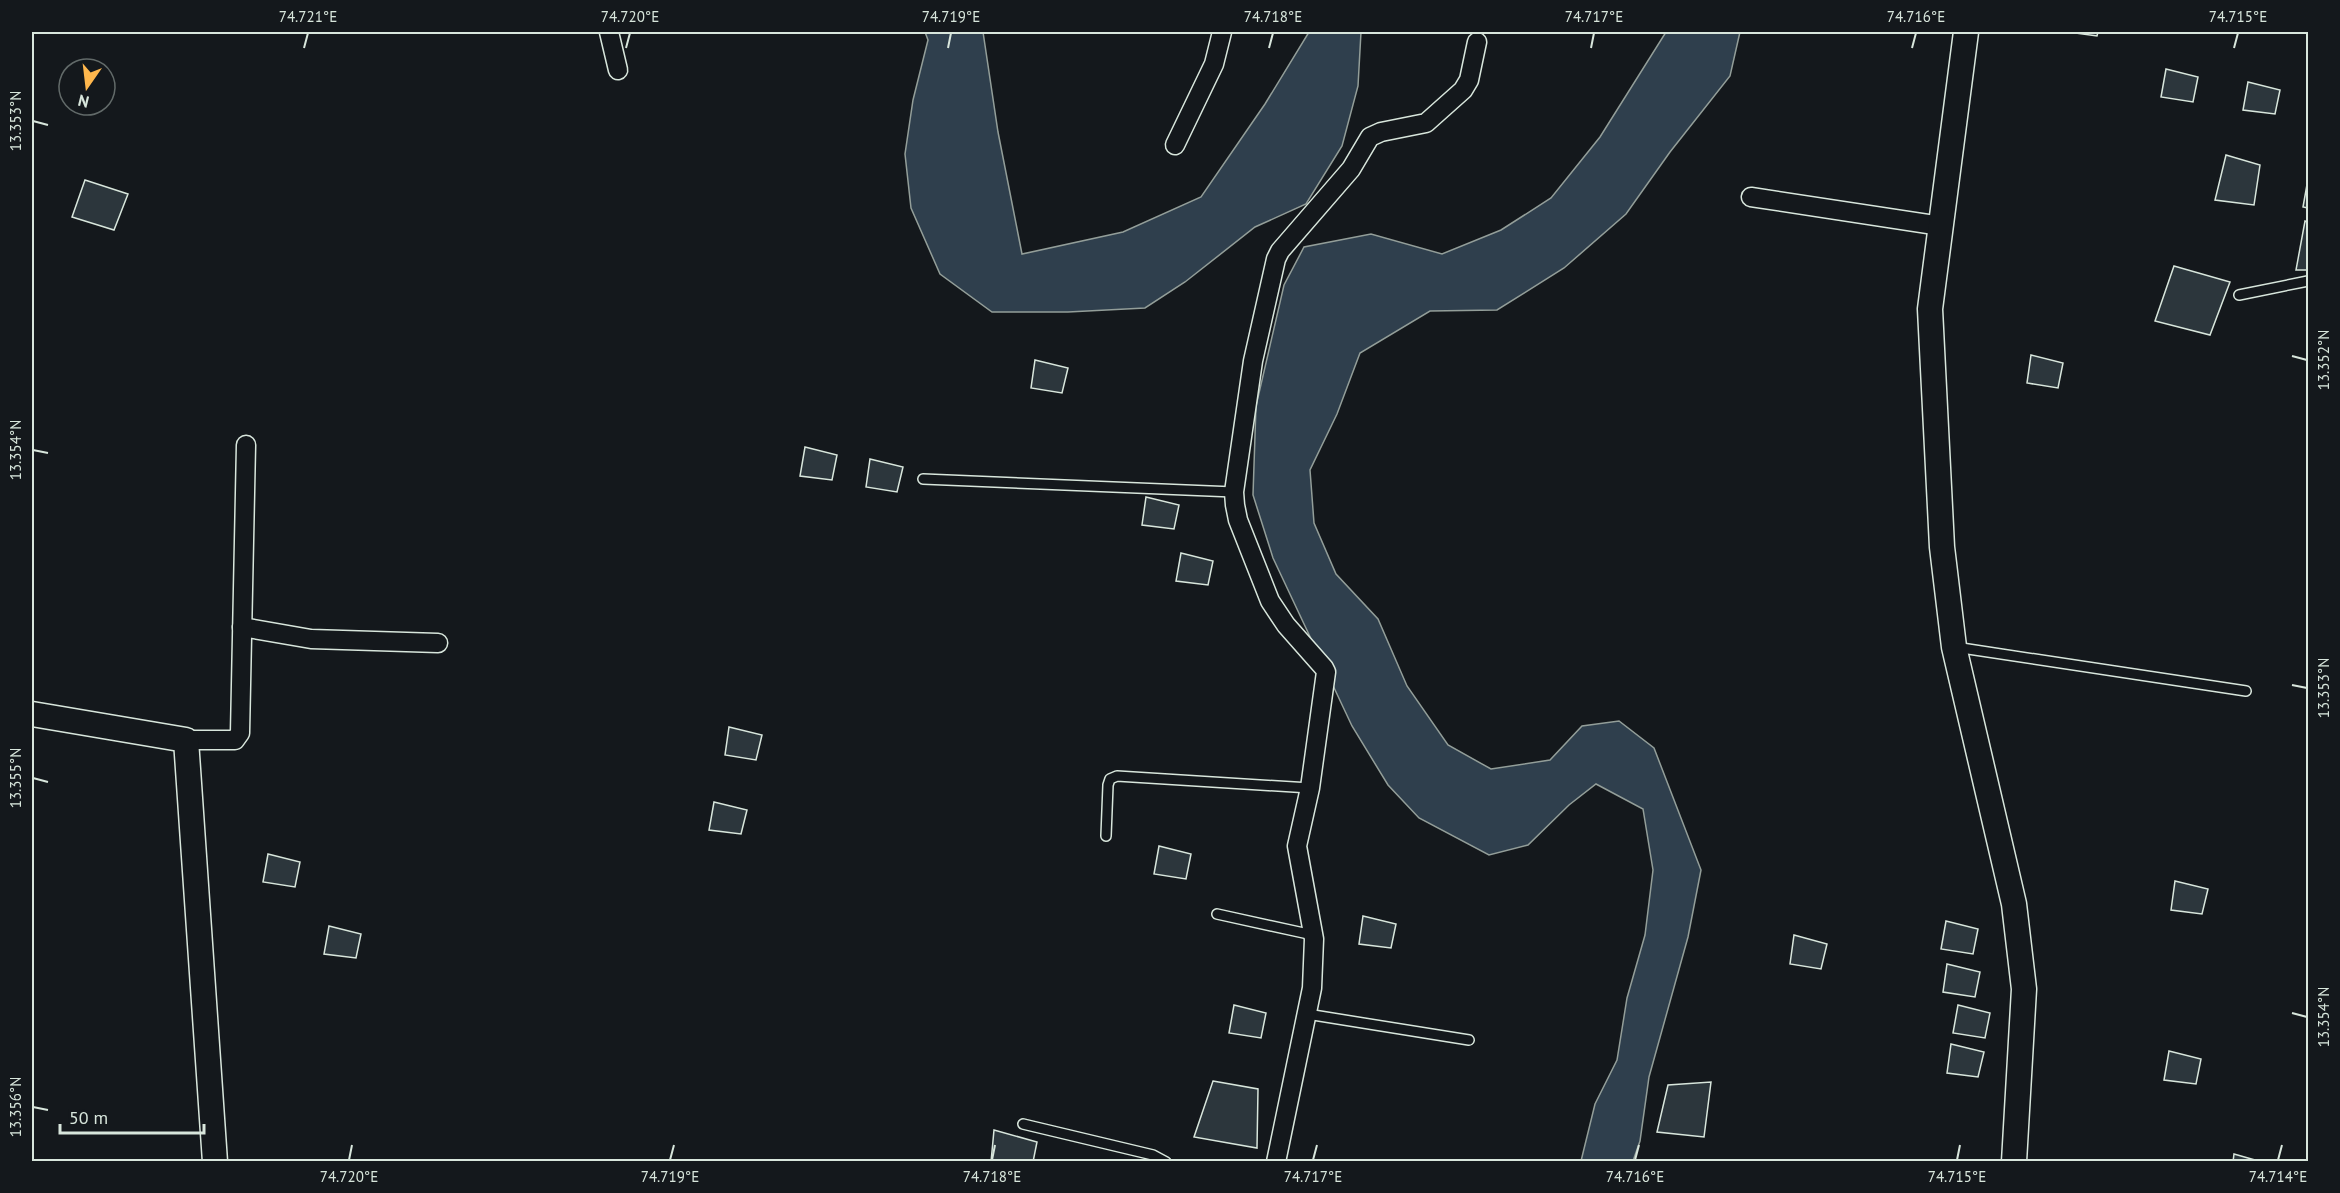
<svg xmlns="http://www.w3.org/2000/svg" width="2340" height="1193" viewBox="0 0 2340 1193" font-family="'PT Sans',sans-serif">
  <rect width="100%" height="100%" fill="#14181c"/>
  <g fill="#2f3f4d" stroke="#939e99" stroke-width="1.5">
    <path d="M925,32h58l15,100 24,122 101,-22 78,-35 64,-93 44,-72h52l-3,54 -16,60 -36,58 -51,23 -70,55 -40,26 -77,4h-76l-52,-38 -29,-66 -6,-54 8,-54 15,-60z"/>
    <path d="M1666,32h74l-10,44 -60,76 -44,62 -62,54 -67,42 -67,1 -70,42 -23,61 -27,56 4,53 22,51 42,45 29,67 41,59 43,24 59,-9 32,-34 37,-5 35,27 47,122 -13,67 -39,140 -9,64 -7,20h-52l14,-57 22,-44 10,-62 18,-63 8,-65 -10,-61 -47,-25 -27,21 -41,40 -39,10 -70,-37 -31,-33 -36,-59 -79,-168 -20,-63 3,-89 28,-121 20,-38 67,-13 71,20 59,-24 50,-32 49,-61z"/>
  </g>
  <g fill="#2c363c" stroke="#d8e6dc" stroke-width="1.5">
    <path d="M2068,32h30l-1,4z"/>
    <path d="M2166,69l32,8 -5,25 -32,-5z"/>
    <path d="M2248,82l32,8 -5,24 -32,-4z"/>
    <path d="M2226,155l34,10 -6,40 -39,-5z"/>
    <path d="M2308,179v29l-5,-1z"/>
    <path d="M85,180l43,14 -14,36 -42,-13z"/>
    <path d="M2305,221l3,1v48h-12z"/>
    <path d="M2174,266l56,16 -20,53 -55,-14z"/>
    <path d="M2031,355l32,8 -5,25 -31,-5z"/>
    <path d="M1035,360l33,8 -6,25 -31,-5z"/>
    <path d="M805,447l32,8 -5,25 -32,-4z"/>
    <path d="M870,459l33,8 -6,25 -31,-5z"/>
    <path d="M1146,497l33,8 -5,24 -32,-4z"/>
    <path d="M1181,553l32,8 -5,24 -32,-4z"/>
    <path d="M729,727l33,8 -6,25 -31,-5z"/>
    <path d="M714,802l33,8 -6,24 -32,-4z"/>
    <path d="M1159,846l32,8 -5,25 -32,-5z"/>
    <path d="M268,854l32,8 -5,25 -32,-5z"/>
    <path d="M2175,881l33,8 -6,25 -31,-4z"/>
    <path d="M1363,916l33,8 -5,24 -32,-4z"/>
    <path d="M1946,921l32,8 -5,25 -32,-5z"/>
    <path d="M329,926l32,8 -5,24 -32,-4z"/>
    <path d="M1794,935l33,9 -6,25 -31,-5z"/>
    <path d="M1947,964l33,8 -5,25 -32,-5z"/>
    <path d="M1234,1005l32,8 -5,25 -32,-5z"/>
    <path d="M1958,1005l32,8 -5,25 -32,-5z"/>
    <path d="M1951,1044l33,8 -6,25 -31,-4z"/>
    <path d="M2169,1051l32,8 -5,25 -32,-4z"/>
    <path d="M1213,1081l45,8 -1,59 -63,-11z"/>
    <path d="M1711,1082l-7,55 -47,-5 11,-47z"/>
    <path d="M994,1130l43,12 -4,20h-42z"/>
    <path d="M2234,1154l28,8h-29z"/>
  </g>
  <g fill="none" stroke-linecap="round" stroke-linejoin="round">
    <defs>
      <g id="lane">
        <path d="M2239,295l69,-14"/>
        <path d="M923,479l311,13"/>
        <path d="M1955,647l291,44"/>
        <path d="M1106,836l2,-51 2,-6 7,-3 193,12"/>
        <path d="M1217,914l96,21"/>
        <path d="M1307,1014l162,26"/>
        <path d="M1023,1124l130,31 13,7"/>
      </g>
      <g id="street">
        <path d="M609,32l9,38"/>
        <path d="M1175,145l39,-81 8,-32"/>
        <path d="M1751,197l190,29"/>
        <path d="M242,627l69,12 127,4"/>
        <path d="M186,740h49l5,-7 6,-288"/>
        <path d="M1276,1162l36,-174 2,-49 -17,-93 13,-58 16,-116 -2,-4 -38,-43 -16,-24 -32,-81 -3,-15 -1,-13 19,-131 23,-102 4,-8 71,-82 19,-32 11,-5 45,-9 37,-33 6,-10 8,-38"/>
      </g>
      <g id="secondary">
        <path d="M1966,32l-36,277 12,238 12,100 60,257 10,85 -10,173"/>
        <path d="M32,714l154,26 29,422"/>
      </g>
    </defs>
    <use href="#lane" stroke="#d8e6dc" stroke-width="12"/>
    <use href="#street" stroke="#d8e6dc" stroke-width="21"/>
    <use href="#secondary" stroke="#d8e6dc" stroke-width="27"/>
    <use href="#lane" stroke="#14181c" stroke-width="9"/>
    <use href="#street" stroke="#14181c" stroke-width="18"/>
    <use href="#secondary" stroke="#14181c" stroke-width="24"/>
  </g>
  <path fill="none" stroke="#d8e6dc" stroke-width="2" d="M304,48l4,-15M626,48l4,-15M948,48l3,-15M1269,48l4,-15M1591,48l3,-15M1912,48l4,-15M2234,48l4,-15M33,121l15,4M2292,356l15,4M33,450l15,3M2292,685l15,3M33,778l15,4M2292,1013l15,4M33,1107l15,3M349,1160l3,-15M670,1160l4,-15M992,1160l3,-15M1313,1160l4,-15M1635,1160l4,-15M1957,1160l3,-15M2278,1160l4,-15"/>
  <rect width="2340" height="1193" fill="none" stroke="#14181c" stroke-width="66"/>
  <g transform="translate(87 87) rotate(194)"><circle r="28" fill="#14181c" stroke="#626a69" stroke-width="1.5"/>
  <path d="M0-4.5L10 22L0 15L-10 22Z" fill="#ffb74d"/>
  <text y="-9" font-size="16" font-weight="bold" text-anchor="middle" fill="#d8e6dc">N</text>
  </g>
  <path d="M60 1124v9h144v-9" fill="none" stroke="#d8e6dc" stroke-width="3"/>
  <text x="69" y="1124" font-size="18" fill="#d8e6dc" stroke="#14181c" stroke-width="4.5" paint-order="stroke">50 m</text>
  <rect x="33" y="33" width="2274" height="1127" fill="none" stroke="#d8e6dc" stroke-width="2"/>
  <g font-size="15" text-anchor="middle" fill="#d8e6dc">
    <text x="308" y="22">74.721°E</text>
    <text x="630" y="22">74.720°E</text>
    <text x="951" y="22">74.719°E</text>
    <text x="1273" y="22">74.718°E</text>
    <text x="1594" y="22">74.717°E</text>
    <text x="1916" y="22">74.716°E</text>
    <text x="2238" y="22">74.715°E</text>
    <text transform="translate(16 121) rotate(-90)" y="5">13.353°N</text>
    <text transform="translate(2324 360) rotate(-90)" y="5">13.352°N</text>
    <text transform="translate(16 450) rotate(-90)" y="5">13.354°N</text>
    <text transform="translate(2324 688) rotate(-90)" y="5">13.353°N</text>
    <text transform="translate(16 778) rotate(-90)" y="5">13.355°N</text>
    <text transform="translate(2324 1017) rotate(-90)" y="5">13.354°N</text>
    <text transform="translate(16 1107) rotate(-90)" y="5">13.356°N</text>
    <text x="349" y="1182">74.720°E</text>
    <text x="670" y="1182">74.719°E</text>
    <text x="992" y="1182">74.718°E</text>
    <text x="1313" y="1182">74.717°E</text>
    <text x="1635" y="1182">74.716°E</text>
    <text x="1957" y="1182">74.715°E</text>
    <text x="2278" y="1182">74.714°E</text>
  </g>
</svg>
